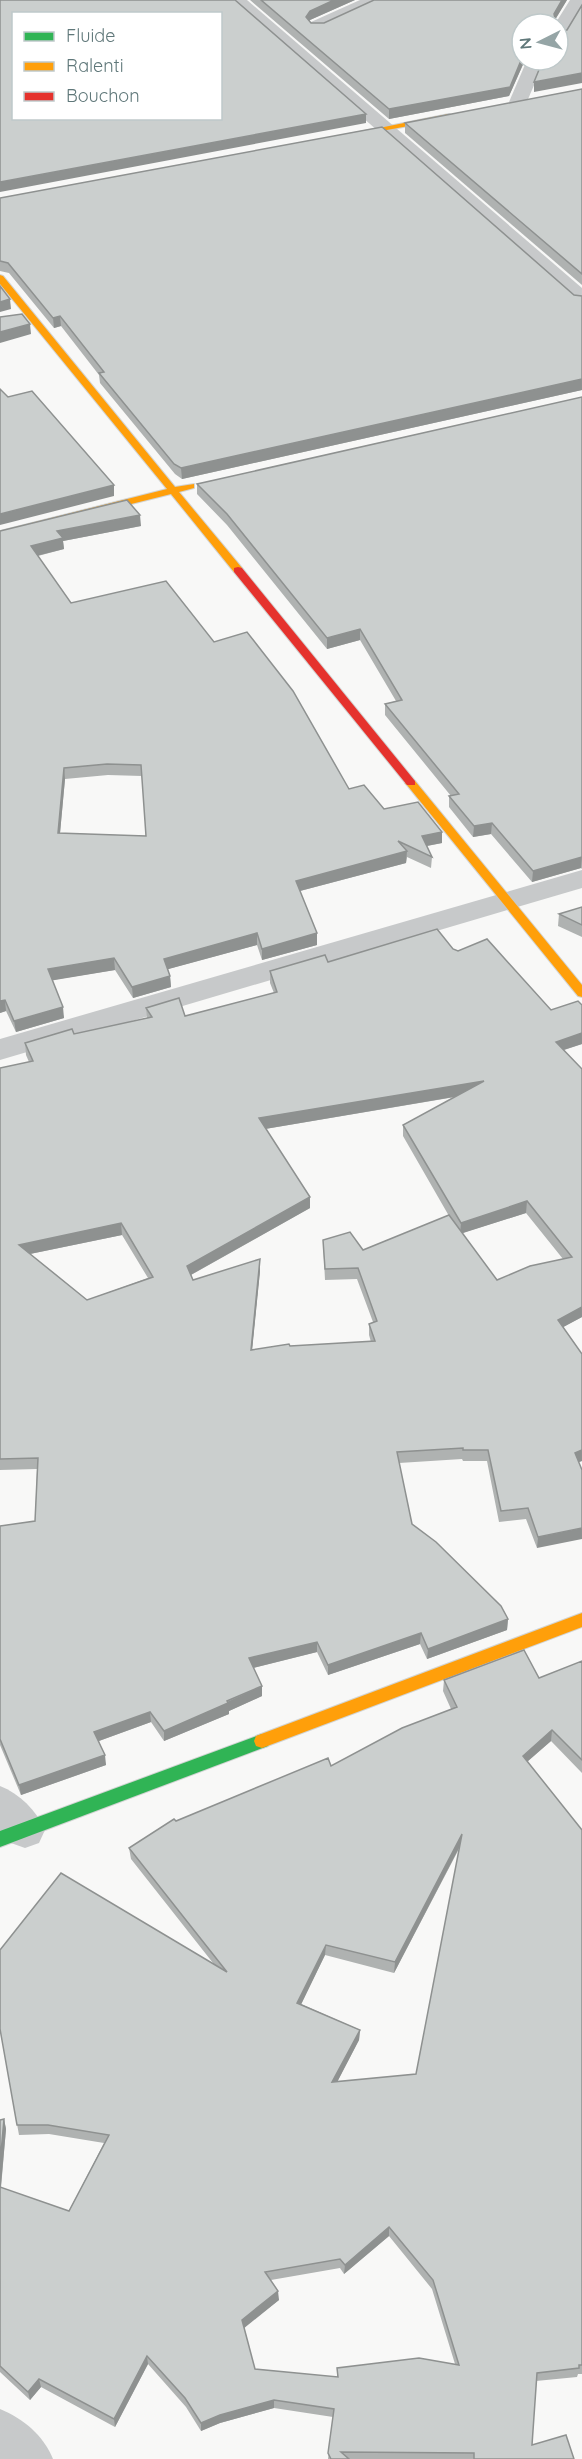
<svg xmlns="http://www.w3.org/2000/svg" width="582" height="2459" viewBox="0 0 582 2459" font-family="Quicksand,sans-serif">
  <rect width="100%" height="100%" fill="#f8f8f7"/>
  <g fill="none" stroke-linecap="round" stroke-linejoin="round">
    <defs>
      <path id="fast" d="M262,1734l6,2 2,5 -2,5 -268,101v-16z"/>
      <g id="slow">
        <path d="M449,114l4,2 -1,2 -114,21 -4,-2z"/>
        <path d="M0,275l3,1 172,211 19,-3v4l-15,4 63,76v4h-8l-63,-78 -171,43v-6l167,-42 -167,-205z"/>
        <path d="M411,780l4,1 167,204v12l-4,-1 -171,-211 -2,-2z"/>
        <path d="M582,1613v14l-320,121 -6,-2 -2,-5 2,-5z"/>
      </g>
      <path id="jam" d="M238,567l4,1 173,213v4h-8l-173,-213v-4z"/>
    </defs>
    <use href="#fast" stroke="#d2d4d3" stroke-width="2"/>
    <use href="#slow" stroke="#d2d4d3" stroke-width="2"/>
    <use href="#jam" stroke="#d2d4d3" stroke-width="2"/>
    <g fill="#c7c9ca" fill-rule="evenodd">
      <path d="M228,0h19l335,288v17l-7,-2z"/>
      <path d="M360,0h23l-3,4 -57,26h-12l-3,-4 3,-4z"/>
      <path d="M570,0h12v9l-18,29 -6,1v-15h-3z"/>
      <path d="M527,60h18l-20,46h-14l-2,-4z"/>
      <path d="M582,870v18l-582,172v-21z"/>
      <path d="M0,1786c20,8 36,24 45,44l-6,13 -14,5 -14,-5 -11,-11z"/>
      <path d="M0,2409c24,10 43,26 53,50h-53z"/>
    </g>
    <use href="#fast" fill="#30b455" fill-rule="evenodd"/>
    <use href="#slow" fill="#ff9f0a" fill-rule="evenodd"/>
    <use href="#jam" fill="#e5322d" fill-rule="evenodd"/>
  </g>
  <g fill="#afb2b1" fill-rule="evenodd">
    <path d="M250,0h105l-45,20 -1,1 2,2h13l50,-23h193l-12,20 -33,4v36h3l-16,36 -120,23z"/>
    <path d="M582,89v196l-177,-152v-10z"/>
    <path d="M0,198l582,98v94l-400,89 -7,-5 -75,-91 -1,-8 -38,-49 -7,2 -45,-55 -9,-2z"/>
    <path d="M582,397v472l-1,-1 -49,14 -41,-48 -18,3 -24,-30v-11h2l-66,-81v-11l11,-3 -36,-61 -33,9 -100,-124 -30,-31v-10z"/>
    <path d="M141,526l-78,15 1,8 -26,7 33,47 143,39 135,147 35,20 58,23v11l-15,3 5,11 -1,11 -24,-11 -1,6 -106,28 17,42v12l-55,15 -5,-15 -89,24 2,7 1,11 -38,11 -18,-28 -63,10 12,38 -48,14 -10,-21 -6,2v-482zM108,775l34,1 4,60 -86,-3 5,-54z"/>
    <path d="M582,907v30l-24,-11 1,-12z"/>
    <path d="M453,949l98,61 31,-5v39l-18,6 18,267 -19,10 19,27v107l-3,1 -42,86 -11,-29 -27,3 -12,-61h-24l-1,-2 -63,4 13,61 96,95 -1,11 -80,29 -7,-15 -92,31 -11,-23 -64,16 9,28 -33,15v3l-65,27 -13,-19 -52,19 7,24 -85,30 -21,-50v-219l35,-5 2,-52 -37,1v-402l29,-6 -3,-7 -1,-12 49,-9 73,-16 -1,-10 39,8 89,-23 -4,-10v-12l58,-9zM455,1097l-52,28v11l46,80 -86,34 -40,-10 2,40 32,-1 16,43 -4,2v11l2,7 -81,4 -38,4 8,-79 -67,9 -2,-5 119,-67 -45,-79zM526,1213l37,46 -66,21 -35,-47zM122,1235l26,43 -61,22 -57,-46z"/>
    <path d="M582,1661v112l-31,-32 -24,21 55,68v544h-4l-1,3 -41,4 -4,64 42,14h-246l5,-42 -59,-9 -54,15 -19,8 -15,-24 -38,-43 -33,63 -74,-40 -11,13 -30,-28v-252l4,-1 2,10 -5,59 68,23 35,-68 -55,-9 -30,1 -19,-106 213,-66 -82,-104 -2,-11 47,-27 155,-55 120,-57 -8,-18 1,-11 95,-2zM460,1847l-44,227 -79,8 22,-42 1,-10 -59,-26 24,-49 69,18zM389,2236l43,53 23,75 -118,4v9l-82,-8 -11,-42 35,-27 -8,-20 69,-12 4,6z"/>
  </g>
  <g fill="#8e9190">
    <path d="M334,0h21l-45,20 -4,6v-9l4,-6z"/>
    <path d="M562,0h5l-14,23 1,-9z"/>
    <path d="M522,58v2h3l-16,36 -120,23v-10z"/>
    <path d="M582,73v10l-48,9v-10z"/>
    <path d="M366,114v9l-366,69v-10z"/>
    <path d="M10,299l1,10 -11,3v-10z"/>
    <path d="M60,316l1,10 -7,2 -1,-10z"/>
    <path d="M30,324l1,10 -31,9v-11z"/>
    <path d="M582,379v11l-400,89 -1,-11z"/>
    <path d="M114,485v11l-114,29v-11z"/>
    <path d="M140,515l1,11 -78,15 1,8 -32,8 -1,-11 26,-15z"/>
    <path d="M360,629v11l-33,9v-11z"/>
    <path d="M64,768l1,11 -6,65 -1,-11z"/>
    <path d="M492,823l-1,11 -18,3 1,-11z"/>
    <path d="M442,832v11l-21,4 1,-11z"/>
    <path d="M407,851l-1,12 -110,29v-11z"/>
    <path d="M582,857l-1,11 -49,14 1,-11z"/>
    <path d="M257,933v12l-92,25 -1,-11z"/>
    <path d="M317,933v12l-55,15v-11z"/>
    <path d="M114,958l1,12 -66,11 -1,-12z"/>
    <path d="M170,976l1,11 -38,11 -1,-11z"/>
    <path d="M5,1000l1,11 -6,2v-12z"/>
    <path d="M63,1007l1,11 -48,14 -2,-11z"/>
    <path d="M582,1033v11l-28,9 2,-11z"/>
    <path d="M484,1081l-1,11 -224,38v-12z"/>
    <path d="M310,1197v11l-123,69v-11z"/>
    <path d="M527,1201l-1,12 -66,21 1,-11z"/>
    <path d="M121,1223l1,12 -102,21 -1,-11z"/>
    <path d="M260,1259v12l-9,90v-11z"/>
    <path d="M582,1307v10l-26,14 2,-11z"/>
    <path d="M582,1450v11l-9,3 2,-11z"/>
    <path d="M582,1528v11l-45,9 1,-11z"/>
    <path d="M508,1619l-1,11 -80,29 1,-10z"/>
    <path d="M421,1633l-1,11 -92,31v-10z"/>
    <path d="M317,1642v10l-68,17v-11z"/>
    <path d="M262,1686v10l-33,15v3l-65,27v-10z"/>
    <path d="M150,1712l1,10 -55,20 -2,-10z"/>
    <path d="M552,1730l-1,11 -30,26 2,-11z"/>
    <path d="M105,1755l1,10 -85,30 -2,-10z"/>
    <path d="M462,1834l-1,10 -67,129 1,-11z"/>
    <path d="M326,1945l-1,10 -28,58v-10z"/>
    <path d="M360,2030l-1,10 -27,52v-10z"/>
    <path d="M4,2119l2,10 -6,67v-32z"/>
    <path d="M389,2227v9l-45,38 1,-9z"/>
    <path d="M278,2291l1,9 -36,29 -1,-9z"/>
    <path d="M147,2356l1,8 -33,63 -1,-8z"/>
    <path d="M39,2379l2,8 -11,13 -2,-8z"/>
    <path d="M274,2400v8l-54,15 -19,8v-8l19,-8z"/>
  </g>
  <g fill="#cbcfce" stroke="#8e9190" stroke-width="1.5" fill-rule="evenodd">
    <path d="M0,0h235l131,114 -366,68zM14,14h206v104h-206z"/>
    <path d="M261,0h73l-24,11 -4,6 5,6h13l50,-23h188l-8,14 2,10h-34v34l-12,29 -121,22z"/>
    <path d="M582,5v68l-48,9 9,-22h15v-29l9,-1z"/>
    <path d="M582,89v185l-177,-151z"/>
    <path d="M382,127l192,168 8,1v83l-401,89 -7,-4 -75,-91 5,-1 -44,-56 -7,2 -45,-55 -8,-2v-63z"/>
    <path d="M0,286l10,13 -10,3z"/>
    <path d="M22,314l8,10 -30,8v-15z"/>
    <path d="M0,389l8,8 24,-6 82,94 -114,29z"/>
    <path d="M582,397v460l-49,14 -41,-48 -18,3 -25,-30 10,-2 -74,-90 17,-4 -42,-71 -33,9 -100,-124 -30,-30z"/>
    <path d="M127,500l13,15 -83,16 6,7 -32,8 40,57 95,-22 48,61 33,-10 46,59 56,98 15,-4 20,24 34,-7 24,30 -20,4 10,21 -34,-16 9,10 -111,30 21,52 -55,16 -5,-16 -93,26 6,17 -38,11 -18,-29 -66,11 15,38 -49,14 -9,-21 -5,1v-470zM107,764l34,1 5,71 -88,-3 6,-65z"/>
    <path d="M582,907v18l-23,-11z"/>
    <path d="M437,929l16,20 5,2 29,-12 64,71 27,-9 4,4v28l-26,9 26,27v238l-24,13 24,34v96l-7,3 7,17v58l-44,9 -10,-29 -27,3 -13,-61h-25v-2l-66,4 15,72 24,18 65,64 7,13 -80,30 -7,-16 -93,32 -11,-23 -68,16 13,28 -35,15 1,2 -64,28 -14,-19 -56,20 11,23 -86,30 -19,-46v-213l35,-5 3,-63 -38,1v-391l33,-7 -8,-18 47,-14 2,5 78,-17 -6,-9 33,-10 6,18 92,-24 -7,-21 55,-16 3,7zM484,1081l-81,44 58,98 66,-22 45,56 -42,9 -33,14 -48,-65 -86,35 -13,-18 -27,8 2,29 33,-1 19,53 -8,3 6,17 -85,5 -1,-2 -38,6 9,-91 -67,21 -6,-14 123,-69 -51,-79zM121,1223l32,54 -66,23 -68,-55z"/>
    <path d="M524,1650l15,28 43,-17v99l-30,-30 -29,26 59,74v535h-3v3l-42,5 -5,72 34,-10 8,24h-100v-6l-133,-1 8,7h-18l-3,-6 6,-44 -60,-9 -54,15 -19,8 -16,-25 -38,-42 -33,63 -75,-40 -11,13 -28,-26v-179l69,24 40,-76 -61,-10h-31l-17,-96v-79l61,-77 166,99 -98,-124 45,-29 2,2 152,-63 3,8 71,-38 55,-21 -13,-27zM462,1834l-46,240 -84,8 28,-52 -63,-27 29,-58 69,17zM389,2227l44,53 26,85 -40,-7 -82,10 1,9 -83,-8 -13,-49 36,-29 -13,-19 75,-13 5,6z"/>
    <path d="M4,2119l-4,45v-44z"/>
  </g>
  <rect x="12" y="12" width="210" height="108" fill="#ffffff" stroke="#bfc9ca" stroke-width="1.5"/>
  <rect x="24" y="32" width="30" height="9" fill="#30b455" stroke="#bfc9ca" stroke-width="1.5"/>
  <text x="66" y="42" font-size="18" fill="#60787a">Fluide</text>
  <rect x="24" y="62" width="30" height="9" fill="#ff9f0a" stroke="#bfc9ca" stroke-width="1.5"/>
  <text x="66" y="72" font-size="18" fill="#60787a">Ralenti</text>
  <rect x="24" y="92" width="30" height="9" fill="#e5322d" stroke="#bfc9ca" stroke-width="1.5"/>
  <text x="66" y="102" font-size="18" fill="#60787a">Bouchon</text>
  <g transform="translate(540 42) rotate(264)"><circle r="28" fill="#ffffff" stroke="#bfc9ca" stroke-width="1.5"/>
  <path d="M0-4.5L10 22L0 15L-10 22Z" fill="#95a5a6"/>
  <text y="-9" font-size="16" font-weight="bold" text-anchor="middle" fill="#60787a">N</text>
  </g>
</svg>
